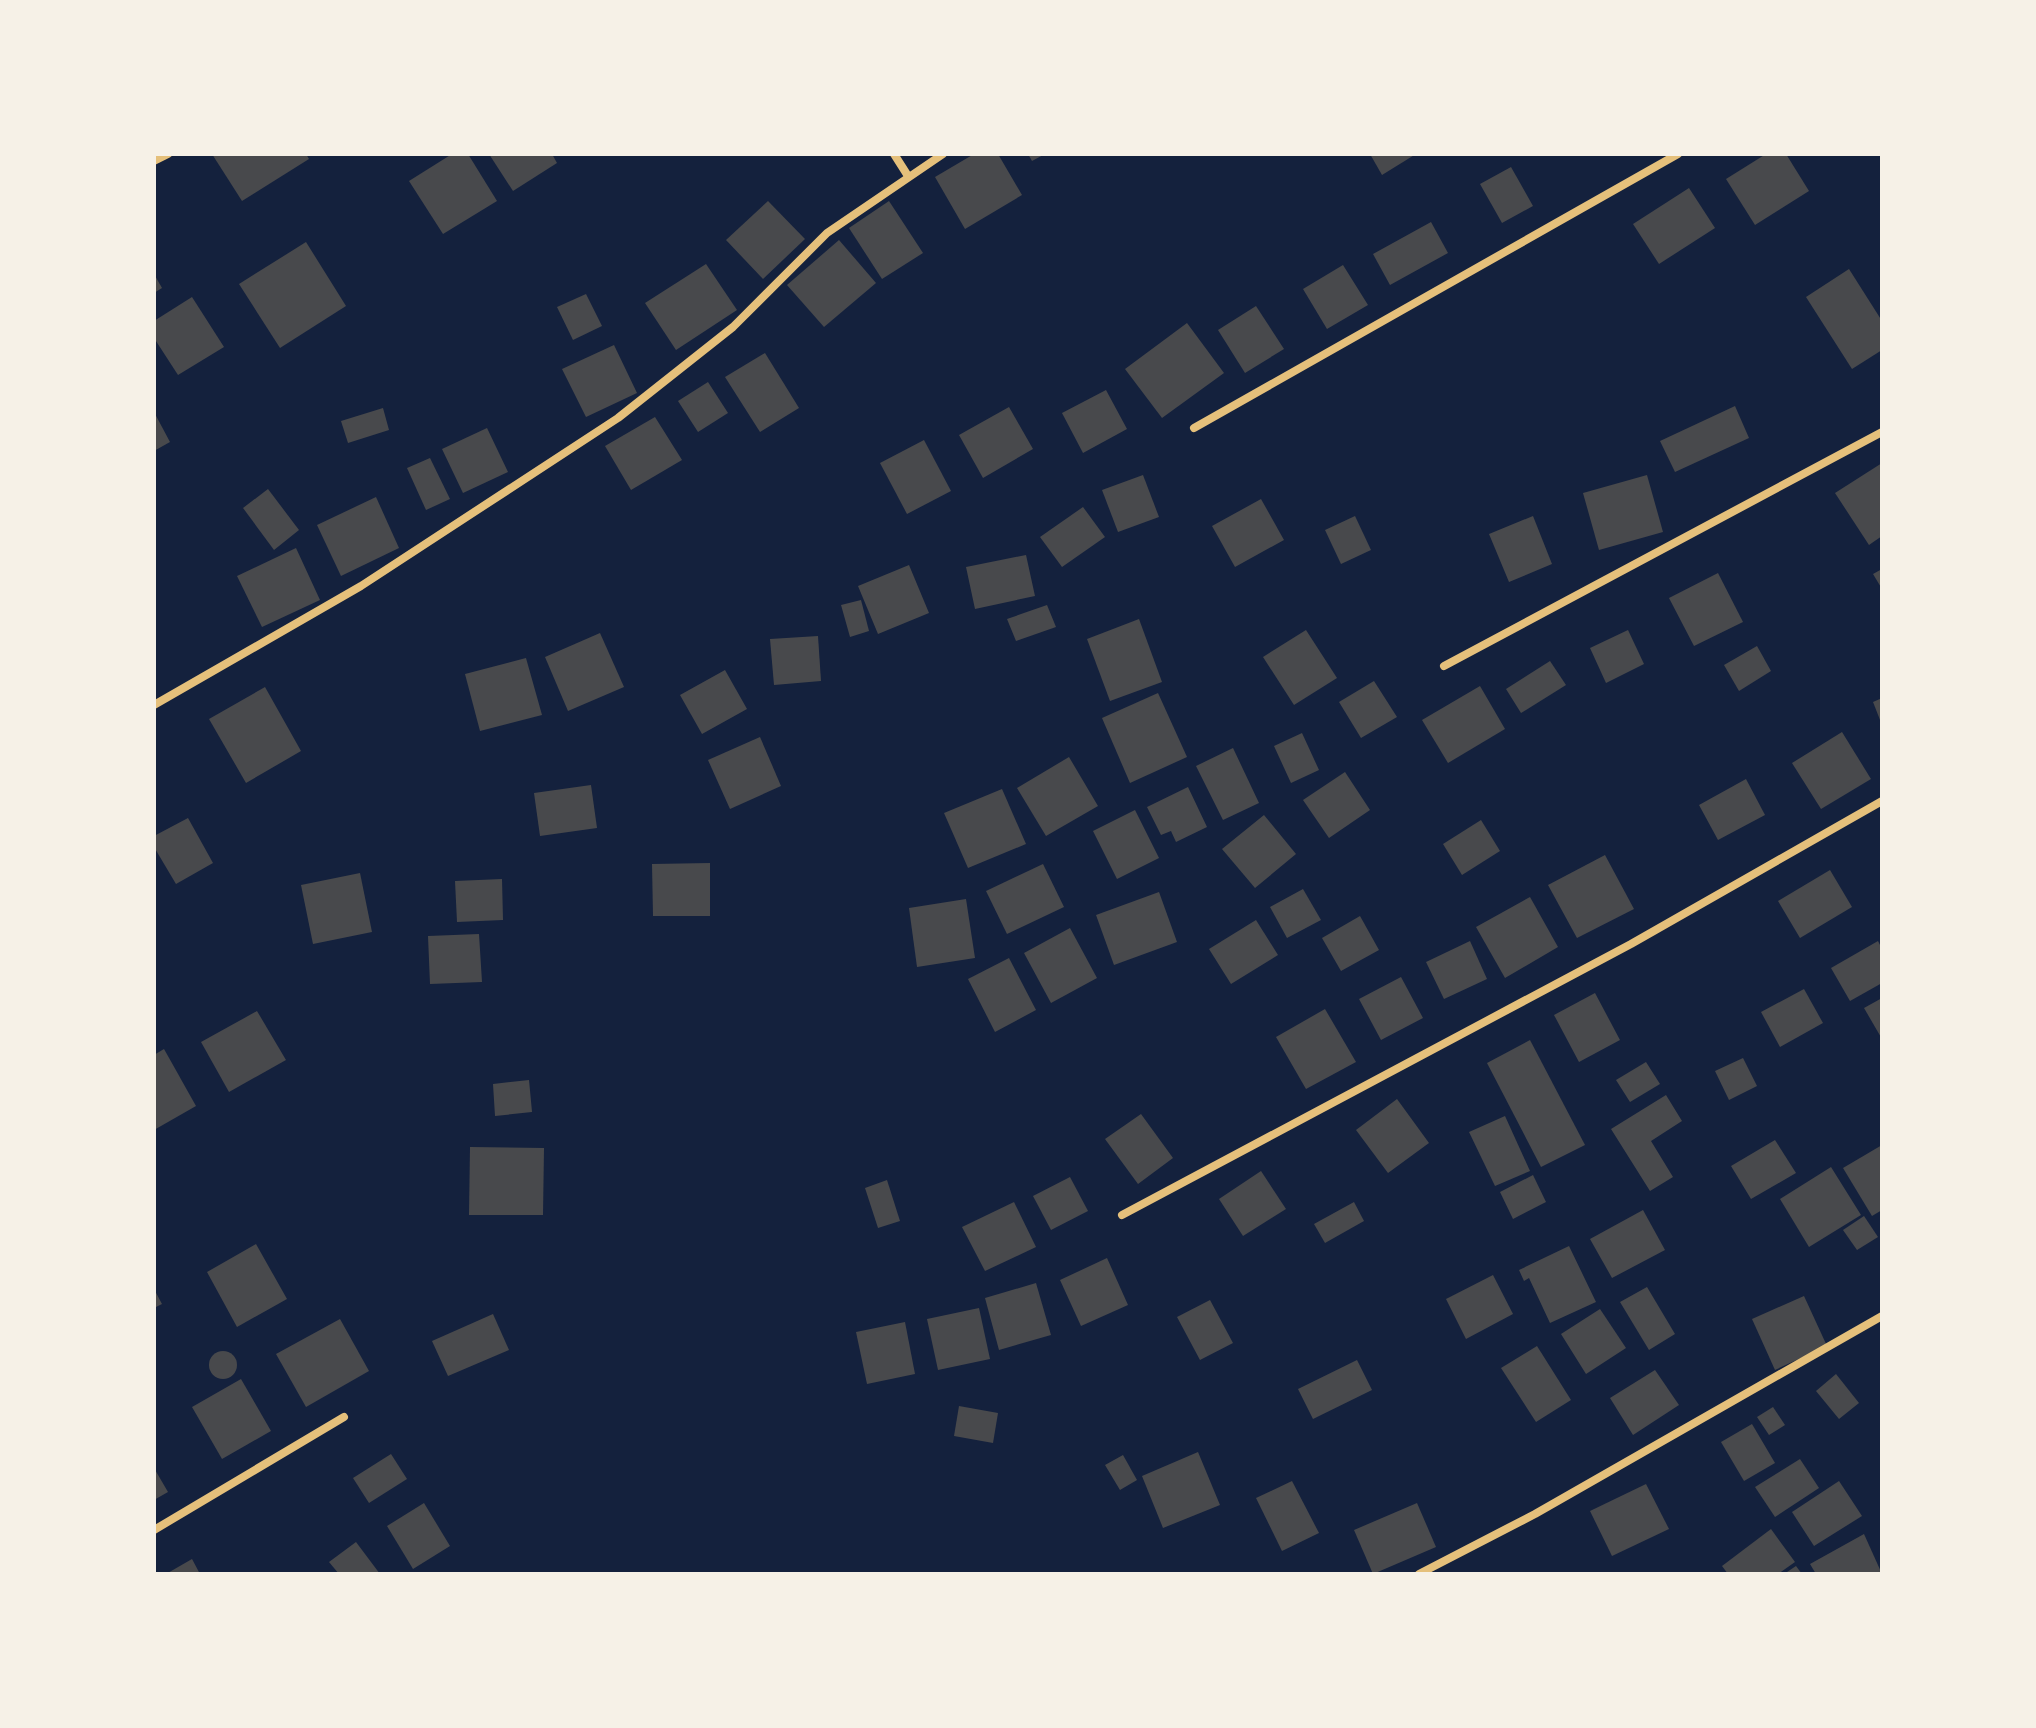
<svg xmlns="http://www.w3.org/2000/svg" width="2036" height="1728" viewBox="0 0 2036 1728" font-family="Lato,sans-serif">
  <rect width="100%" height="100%" fill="#14213d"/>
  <g fill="#48494c">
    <path d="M212,154h94l3,5 -67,42z"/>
    <path d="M452,154h16l29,47 -54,33 -34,-53z"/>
    <path d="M489,154h63l5,9 -44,28z"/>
    <path d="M974,154h24l24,41 -57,34 -30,-52z"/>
    <path d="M1028,154h17l-13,7z"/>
    <path d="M1370,154h46l-34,21z"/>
    <path d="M1766,154h20l23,37 -54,34 -29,-46z"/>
    <path d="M1511,167l22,39 -31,17 -22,-39z"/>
    <path d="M1689,188l26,40 -56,36 -26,-40z"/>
    <path d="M768,201l37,38 -42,40 -37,-39z"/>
    <path d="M889,201l34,52 -41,26 -33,-51z"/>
    <path d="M1431,222l17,31 -58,32 -17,-31z"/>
    <path d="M839,240l37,43 -52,44 -37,-42z"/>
    <path d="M306,242l40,64 -66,42 -41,-64z"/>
    <path d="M706,264l31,46 -61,40 -31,-47z"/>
    <path d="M1343,265l25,40 -41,24 -24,-40z"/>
    <path d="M1849,269l33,52v29l-30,19 -46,-72z"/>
    <path d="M154,274l8,14 -8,5z"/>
    <path d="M586,294l16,32 -29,14 -16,-33z"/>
    <path d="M192,297l32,50 -46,28 -24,-37v-17z"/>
    <path d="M1256,306l28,43 -39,24 -27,-43z"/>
    <path d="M1187,323l37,50 -62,45 -37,-49z"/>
    <path d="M614,345l23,48 -51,24 -24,-48z"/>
    <path d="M765,353l34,55 -39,24 -35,-55z"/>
    <path d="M708,382l20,31 -30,19 -20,-31z"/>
    <path d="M1106,390l21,39 -44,24 -21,-40z"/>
    <path d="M1735,406l14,32 -74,34 -15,-31z"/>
    <path d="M1009,407l24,42 -50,29 -24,-43z"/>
    <path d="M383,408l6,22 -41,13 -7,-22z"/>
    <path d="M154,412l16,30 -16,9z"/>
    <path d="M655,417l27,43 -51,30 -26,-44z"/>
    <path d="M487,428l21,44 -45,21 -21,-44z"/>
    <path d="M924,440l27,51 -44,23 -27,-51z"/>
    <path d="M430,458l20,41 -24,11 -19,-42z"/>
    <path d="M1882,463v73l-13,9 -34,-52z"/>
    <path d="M1143,475l16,42 -41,15 -16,-42z"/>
    <path d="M1647,475l16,57 -64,18 -16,-57z"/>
    <path d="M268,489l31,41 -25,20 -31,-42z"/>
    <path d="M376,497l23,51 -58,28 -24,-51z"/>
    <path d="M1261,499l23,41 -49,27 -23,-41z"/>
    <path d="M1083,507l22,30 -43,30 -22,-30z"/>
    <path d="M1355,516l16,34 -30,14 -16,-34z"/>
    <path d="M1533,516l19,48 -43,18 -20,-48z"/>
    <path d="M296,548l24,52 -58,27 -25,-51z"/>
    <path d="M1026,555l9,41 -60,13 -9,-42z"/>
    <path d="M909,565l20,48 -51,21 -20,-48z"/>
    <path d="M1882,569v20l-9,-15z"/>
    <path d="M1718,573l25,49 -49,24 -25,-48z"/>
    <path d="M861,600l8,31 -19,6 -9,-32z"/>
    <path d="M1047,605l9,22 -40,14 -9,-22z"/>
    <path d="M1139,619l23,63 -52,19 -23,-62z"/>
    <path d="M1306,630l31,48 -43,27 -31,-48z"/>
    <path d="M1628,630l16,34 -38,19 -16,-35z"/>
    <path d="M600,633l24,54 -56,24 -23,-54z"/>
    <path d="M818,636l3,45 -47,4 -4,-46z"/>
    <path d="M1757,646l14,25 -32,20 -15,-26z"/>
    <path d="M526,658l16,57 -62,16 -15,-57z"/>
    <path d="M1550,661l16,24 -45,28 -15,-24z"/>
    <path d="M725,670l22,39 -45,25 -22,-39z"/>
    <path d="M1374,681l23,36 -36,21 -22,-36z"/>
    <path d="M1480,686l25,43 -57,34 -26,-43z"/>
    <path d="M265,687l36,64 -55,32 -37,-64z"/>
    <path d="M1158,693l29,64 -57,26 -28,-65z"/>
    <path d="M1882,698v27l-9,-23z"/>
    <path d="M1842,732l29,47 -50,30 -29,-46z"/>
    <path d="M1302,733l17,37 -28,13 -17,-37z"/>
    <path d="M760,737l21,49 -51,23 -22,-49z"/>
    <path d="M1233,748l26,55 -36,17 -27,-54z"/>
    <path d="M1069,757l29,49 -52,30 -29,-48z"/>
    <path d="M1345,772l25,38 -41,28 -26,-38z"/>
    <path d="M1746,779l19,36 -47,25 -19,-35z"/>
    <path d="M591,785l6,43 -57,8 -6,-43z"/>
    <path d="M1188,787l19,40 -31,15 -5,-11 -10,4 -14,-28z"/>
    <path d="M1002,789l24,55 -58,24 -24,-55z"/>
    <path d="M1135,810l24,48 -42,21 -24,-48z"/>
    <path d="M1264,815l32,39 -41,34 -33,-39z"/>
    <path d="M188,818l25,45 -37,21 -22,-37v-11z"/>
    <path d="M1481,820l19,31 -38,24 -19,-31z"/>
    <path d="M1605,855l29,54 -57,29 -29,-53z"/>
    <path d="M710,863v53h-57l-1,-52z"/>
    <path d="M1043,864l21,43 -57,27 -21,-43z"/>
    <path d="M1830,870l22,37 -52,31 -22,-37z"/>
    <path d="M360,873l12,59 -59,12 -12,-59z"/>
    <path d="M502,879l1,41 -46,2 -2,-41z"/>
    <path d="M1303,889l18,31 -34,18 -17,-31z"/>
    <path d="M1159,892l18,50 -63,23 -18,-50z"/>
    <path d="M1530,897l28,50 -53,31 -29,-51z"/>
    <path d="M966,899l9,59 -58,9 -8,-59z"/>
    <path d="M1360,916l19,34 -38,21 -19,-33z"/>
    <path d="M1256,920l22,35 -47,29 -22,-35z"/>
    <path d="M1070,928l27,50 -46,25 -27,-50z"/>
    <path d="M479,934l3,48 -52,2 -2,-48z"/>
    <path d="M1470,941l17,38 -43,20 -18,-37z"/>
    <path d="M1878,941l4,8v34l-32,18 -19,-33z"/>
    <path d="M1009,958l27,52 -41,22 -27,-53z"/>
    <path d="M1401,977l22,41 -42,22 -22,-41z"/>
    <path d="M1804,989l19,34 -43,24 -19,-35z"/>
    <path d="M1595,993l25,47 -41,22 -25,-47z"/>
    <path d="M1882,998v41l-18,-31z"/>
    <path d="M1325,1009l31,53 -50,27 -30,-52z"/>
    <path d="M257,1011l29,49 -57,32 -28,-50z"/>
    <path d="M1530,1040l55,105 -44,22 -54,-104z"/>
    <path d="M164,1049l32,57 -42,24v-75z"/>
    <path d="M1743,1058l14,28 -28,14 -14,-29z"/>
    <path d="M1646,1062l14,22 -30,18 -14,-22z"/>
    <path d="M529,1080l3,32 -37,4 -2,-32z"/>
    <path d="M1666,1095l16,26 -31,20 22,36 -23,14 -39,-62z"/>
    <path d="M1397,1099l32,44 -41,30 -32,-43z"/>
    <path d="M1141,1114l32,44 -35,26 -33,-45z"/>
    <path d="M1505,1116l25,55 -35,15 -26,-54z"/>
    <path d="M1775,1140l21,33 -45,26 -20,-33z"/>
    <path d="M1882,1145v65l-10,6 -29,-48z"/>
    <path d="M470,1147l74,1 -1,67h-74z"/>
    <path d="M1831,1167l30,48 -52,32 -29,-48z"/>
    <path d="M1261,1171l25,38 -43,27 -24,-37z"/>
    <path d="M1533,1175l13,27 -33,17 -13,-27z"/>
    <path d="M1070,1177l18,34 -37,19 -18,-34z"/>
    <path d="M887,1180l13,41 -22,7 -13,-40z"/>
    <path d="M1014,1202l22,45 -51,24 -23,-44z"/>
    <path d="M1354,1202l10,19 -39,22 -11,-19z"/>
    <path d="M1643,1210l22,40 -53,28 -22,-39z"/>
    <path d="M1864,1216l14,21 -21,13 -14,-20z"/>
    <path d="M256,1244l31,55 -50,28 -30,-55z"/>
    <path d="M1569,1246l27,56 -46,21 -21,-45 -5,3 -5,-11z"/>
    <path d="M1107,1258l21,47 -47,21 -21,-46z"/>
    <path d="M1493,1275l20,39 -47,25 -20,-40z"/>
    <path d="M1036,1283l15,52 -52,15 -14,-52z"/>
    <path d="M1647,1287l28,47 -26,16 -29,-48z"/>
    <path d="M154,1289l8,15 -8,4z"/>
    <path d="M1804,1296l23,50 -52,24 -23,-51z"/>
    <path d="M1210,1300l23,43 -33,17 -23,-43z"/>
    <path d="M979,1308l11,51 -52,11 -11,-51z"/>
    <path d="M1600,1309l26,39 -40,26 -25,-40z"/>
    <path d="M493,1314l16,36 -61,26 -16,-35z"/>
    <path d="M340,1319l29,52 -63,36 -30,-53z"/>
    <path d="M905,1322l10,52 -48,10 -11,-52z"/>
    <path d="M1537,1346l34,54 -35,22 -35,-54z"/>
    <circle cx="223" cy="1365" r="14"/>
    <path d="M1357,1360l15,30 -59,29 -15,-30z"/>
    <path d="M1655,1370l24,35 -46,30 -23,-37z"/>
    <path d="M1836,1374l23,29 -20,16 -23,-28z"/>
    <path d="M241,1379l30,52 -49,28 -30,-52z"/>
    <path d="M959,1406l39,7 -5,30 -39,-7z"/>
    <path d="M1773,1407l12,18 -16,10 -12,-18z"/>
    <path d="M1752,1424l23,39 -31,18 -23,-39z"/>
    <path d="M1198,1452l22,53 -57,23 -21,-52z"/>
    <path d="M391,1454l16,25 -38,24 -16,-25z"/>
    <path d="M1123,1455l14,25 -17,10 -15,-25z"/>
    <path d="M1800,1459l19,29 -44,29 -20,-30z"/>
    <path d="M154,1468l14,24 -14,8z"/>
    <path d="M1292,1481l27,52 -37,18 -26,-53z"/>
    <path d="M1839,1481l23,35 -48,30 -22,-34z"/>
    <path d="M1646,1484l23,45 -57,27 -22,-45z"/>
    <path d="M424,1503l26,43 -37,23 -26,-43z"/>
    <path d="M1417,1503l19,44 -63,27 -19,-44z"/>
    <path d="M1771,1529l24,33 -17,12h-50l-6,-8z"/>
    <path d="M1864,1534l18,40h-66l-6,-10z"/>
    <path d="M356,1542l24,32h-41l-10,-12z"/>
    <path d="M192,1559l8,15h-34z"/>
    <path d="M1796,1566l6,8h-18z"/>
  </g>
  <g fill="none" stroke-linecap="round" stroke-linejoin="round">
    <g stroke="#e5c07b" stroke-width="8">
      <path d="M894,154l14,22"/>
      <path d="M154,161l14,-7"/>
      <path d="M1194,428l484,-274"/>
      <path d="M1444,666l438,-234"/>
      <path d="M154,705l207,-119 257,-168 115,-91 94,-94 116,-79"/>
      <path d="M1122,1215l509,-271 251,-143"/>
      <path d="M154,1530l190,-113"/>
      <path d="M1419,1574l116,-60 347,-198"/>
    </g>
  </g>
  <rect width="2036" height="1728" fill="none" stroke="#f6f1e7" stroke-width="312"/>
</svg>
